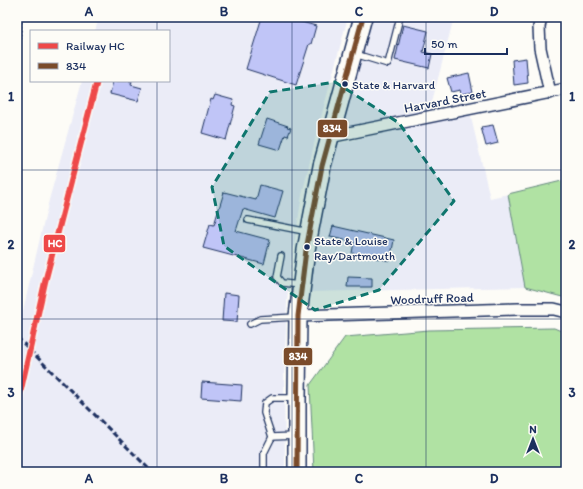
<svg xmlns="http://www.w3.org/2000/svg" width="583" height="489" viewBox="0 0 583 489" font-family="Itim,sans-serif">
  <rect width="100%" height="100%" fill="#fdfcf7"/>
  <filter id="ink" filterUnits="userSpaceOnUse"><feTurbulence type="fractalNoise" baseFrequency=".025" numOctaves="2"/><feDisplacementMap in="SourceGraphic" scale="8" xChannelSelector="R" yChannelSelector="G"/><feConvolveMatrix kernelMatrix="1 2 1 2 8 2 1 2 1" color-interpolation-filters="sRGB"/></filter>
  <g filter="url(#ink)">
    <g fill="#ebecf7">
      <path d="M99,17h249l-33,123 -13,55 -11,70 -4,36 -3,78 1,93h-268v-136l32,-136 33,-119h87v-50h-74z"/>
      <path d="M371,17h83l-26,100 -92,21z"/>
      <path d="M470,113l20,85 18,-4 17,93 -216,5 5,-56 22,-92z"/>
    </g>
    <g fill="#b0e2a3" stroke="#668880">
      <path d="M566,180v118l-41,-11 -17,-93z"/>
      <path d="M554,328l12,5v139h-252l-4,-87 35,-48 84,-7z"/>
    </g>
    <g fill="#c0c5f7" stroke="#1b2f5e">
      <path d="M262,17h22l32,9 -5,18h-2l-13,41 -50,-16z"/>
      <path d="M403,25l25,6 -5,21 9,2 -3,14 -34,-8z"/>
      <path d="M526,58l2,25 -14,2 -2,-25z"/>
      <path d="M469,73l4,19 -12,2 -1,-4 -9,2 -4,-14z"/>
      <path d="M113,81h19l-1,4 11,3 -4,13 -28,-7z"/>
      <path d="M215,95l18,5 -1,5 3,1 -9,34 -24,-7 9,-34 2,1z"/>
      <path d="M267,119l21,7 -1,1 4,1 -3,8 -3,-1 -5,15 -21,-6z"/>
      <path d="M493,125l5,18 -12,3 -5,-19z"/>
      <path d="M260,185l23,6 -8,27 -32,-9 -7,22 34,9 -6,24 -61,-16 7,-24 4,1 10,-33 32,8z"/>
      <path d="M333,226l61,14 -4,21 -38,-8 2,-11 -24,-5z"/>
      <path d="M348,277l24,1v9h-25z"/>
      <path d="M224,293l15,2 -2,27 -15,-1z"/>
      <path d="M202,382l40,3 -1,16 -40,-3z"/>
    </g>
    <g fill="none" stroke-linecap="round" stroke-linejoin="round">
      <defs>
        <g id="lane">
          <path d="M355,54l33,10 12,-47"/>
          <path d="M248,220l61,12"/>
          <path d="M281,256l-4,21 5,6 18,2"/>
          <path d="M250,324l10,-5 36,-2"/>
          <path d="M272,437l-8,-24 1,-10 7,-5h24"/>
          <path d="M264,472v-19l8,-16 23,-1"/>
        </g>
        <g id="street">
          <path d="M541,17l-2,10 1,21 10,45"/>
          <path d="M329,137l237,-48"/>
          <path d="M298,316l220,-7h36l12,3"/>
        </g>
        <path id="primary" d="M297,472v-74l1,-82 8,-66 16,-84 41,-149"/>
      </defs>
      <use href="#lane" stroke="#1b2f5e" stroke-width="8"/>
      <use href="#street" stroke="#1b2f5e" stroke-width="14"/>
      <use href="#primary" stroke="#1b2f5e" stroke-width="20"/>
      <path stroke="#1b2f5e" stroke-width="2" stroke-dasharray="1 3" stroke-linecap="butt" d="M17,75l5,-58"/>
      <use href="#lane" stroke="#fdfcf7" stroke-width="5.5"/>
      <use href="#street" stroke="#fdfcf7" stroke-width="11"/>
      <use href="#primary" stroke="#fdfcf7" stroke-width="17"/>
      <path stroke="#1b2f5e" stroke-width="3" stroke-dasharray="6 3" stroke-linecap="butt" d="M17,337l135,135"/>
      <defs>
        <path id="bus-1" d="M297,472l1,-156 8,-66 16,-84 41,-149"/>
      </defs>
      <use href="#bus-1" stroke="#fdfcf7" stroke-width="8"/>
      <use href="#bus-1" stroke="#7a4b2a" stroke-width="5"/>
      <defs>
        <path id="rail-1" d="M17,407l28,-125 52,-201"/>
      </defs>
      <use href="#rail-1" stroke="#fdfcf7" stroke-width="9"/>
      <use href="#rail-1" stroke="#ee4848" stroke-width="6"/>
    </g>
  </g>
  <path fill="#0f766e" fill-opacity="0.2" stroke="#0f766e" stroke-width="3" stroke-dasharray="8 5" stroke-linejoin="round" d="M335,82l64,41 55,78 -75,89 -64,20 -91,-64 -12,-59 58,-95z"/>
  <path fill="none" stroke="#1b2f5e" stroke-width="1" stroke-opacity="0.55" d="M157,17v14M292,17v455M426,17v455M157,81v391M17,170h549M17,319h549"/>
  <g fill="#1b2f5e" stroke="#fdfcf7" stroke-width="1.5">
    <circle cx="345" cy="84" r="3.5"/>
    <circle cx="307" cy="247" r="3.5"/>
  </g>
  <g text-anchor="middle" stroke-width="3" stroke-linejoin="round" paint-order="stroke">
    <g font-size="12" fill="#1b2f5e" stroke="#fdfcf7" text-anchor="start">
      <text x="352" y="89">State &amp; Harvard</text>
      <text x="314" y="245">State &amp; Louise<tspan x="314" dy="15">Ray/Dartmouth</tspan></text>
    </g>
    <g font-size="13" fill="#1b2f5e" stroke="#fdfcf7">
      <text transform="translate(445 100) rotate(-11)" y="5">Harvard Street</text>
      <text transform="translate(432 298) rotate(-2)" y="5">Woodruff Road</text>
    </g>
  </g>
  <g stroke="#fdfcf7" stroke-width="1.5">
    <rect x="317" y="119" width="31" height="19" rx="4" fill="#7a4b2a"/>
    <rect x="43" y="234" width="23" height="19" rx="4" fill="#ee4848"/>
    <rect x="283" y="347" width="30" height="19" rx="4" fill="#7a4b2a"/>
  </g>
  <g font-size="11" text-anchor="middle" font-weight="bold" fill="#fff">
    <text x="332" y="132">834</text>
    <text x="55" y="247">HC</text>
    <text x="298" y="360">834</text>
  </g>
  <rect width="583" height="489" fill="none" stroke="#fdfcf7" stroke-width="44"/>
  <rect x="30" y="30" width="140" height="52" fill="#fdfcf7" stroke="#a3aaba"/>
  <rect x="38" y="43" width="20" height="6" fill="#ee4848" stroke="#a3aaba"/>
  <text x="66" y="50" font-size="12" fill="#1b2f5e">Railway HC</text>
  <rect x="38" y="63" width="20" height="6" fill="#7a4b2a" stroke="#a3aaba"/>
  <text x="66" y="70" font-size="12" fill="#1b2f5e">834</text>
  <g transform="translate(533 439)" stroke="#fdfcf7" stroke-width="3" paint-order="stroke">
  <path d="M0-3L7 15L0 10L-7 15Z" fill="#1b2f5e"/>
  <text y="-6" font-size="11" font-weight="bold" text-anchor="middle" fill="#1b2f5e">N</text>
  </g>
  <path d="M425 48v6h82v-6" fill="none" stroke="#1b2f5e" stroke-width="2"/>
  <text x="431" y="48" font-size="12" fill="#1b2f5e" stroke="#fdfcf7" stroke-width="3" paint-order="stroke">50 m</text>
  <rect x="22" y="22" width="539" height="445" fill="none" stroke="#1b2f5e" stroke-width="1.5"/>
  <g font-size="13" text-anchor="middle" font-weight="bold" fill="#1b2f5e">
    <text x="89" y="16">A</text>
    <text x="224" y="16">B</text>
    <text x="359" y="16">C</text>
    <text x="494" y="16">D</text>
    <text x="11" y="101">1</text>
    <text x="572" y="101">1</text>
    <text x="11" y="249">2</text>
    <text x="572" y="249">2</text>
    <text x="11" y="397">3</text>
    <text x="572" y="397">3</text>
    <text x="89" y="483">A</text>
    <text x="224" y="483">B</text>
    <text x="359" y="483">C</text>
    <text x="494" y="483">D</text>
  </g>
</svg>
